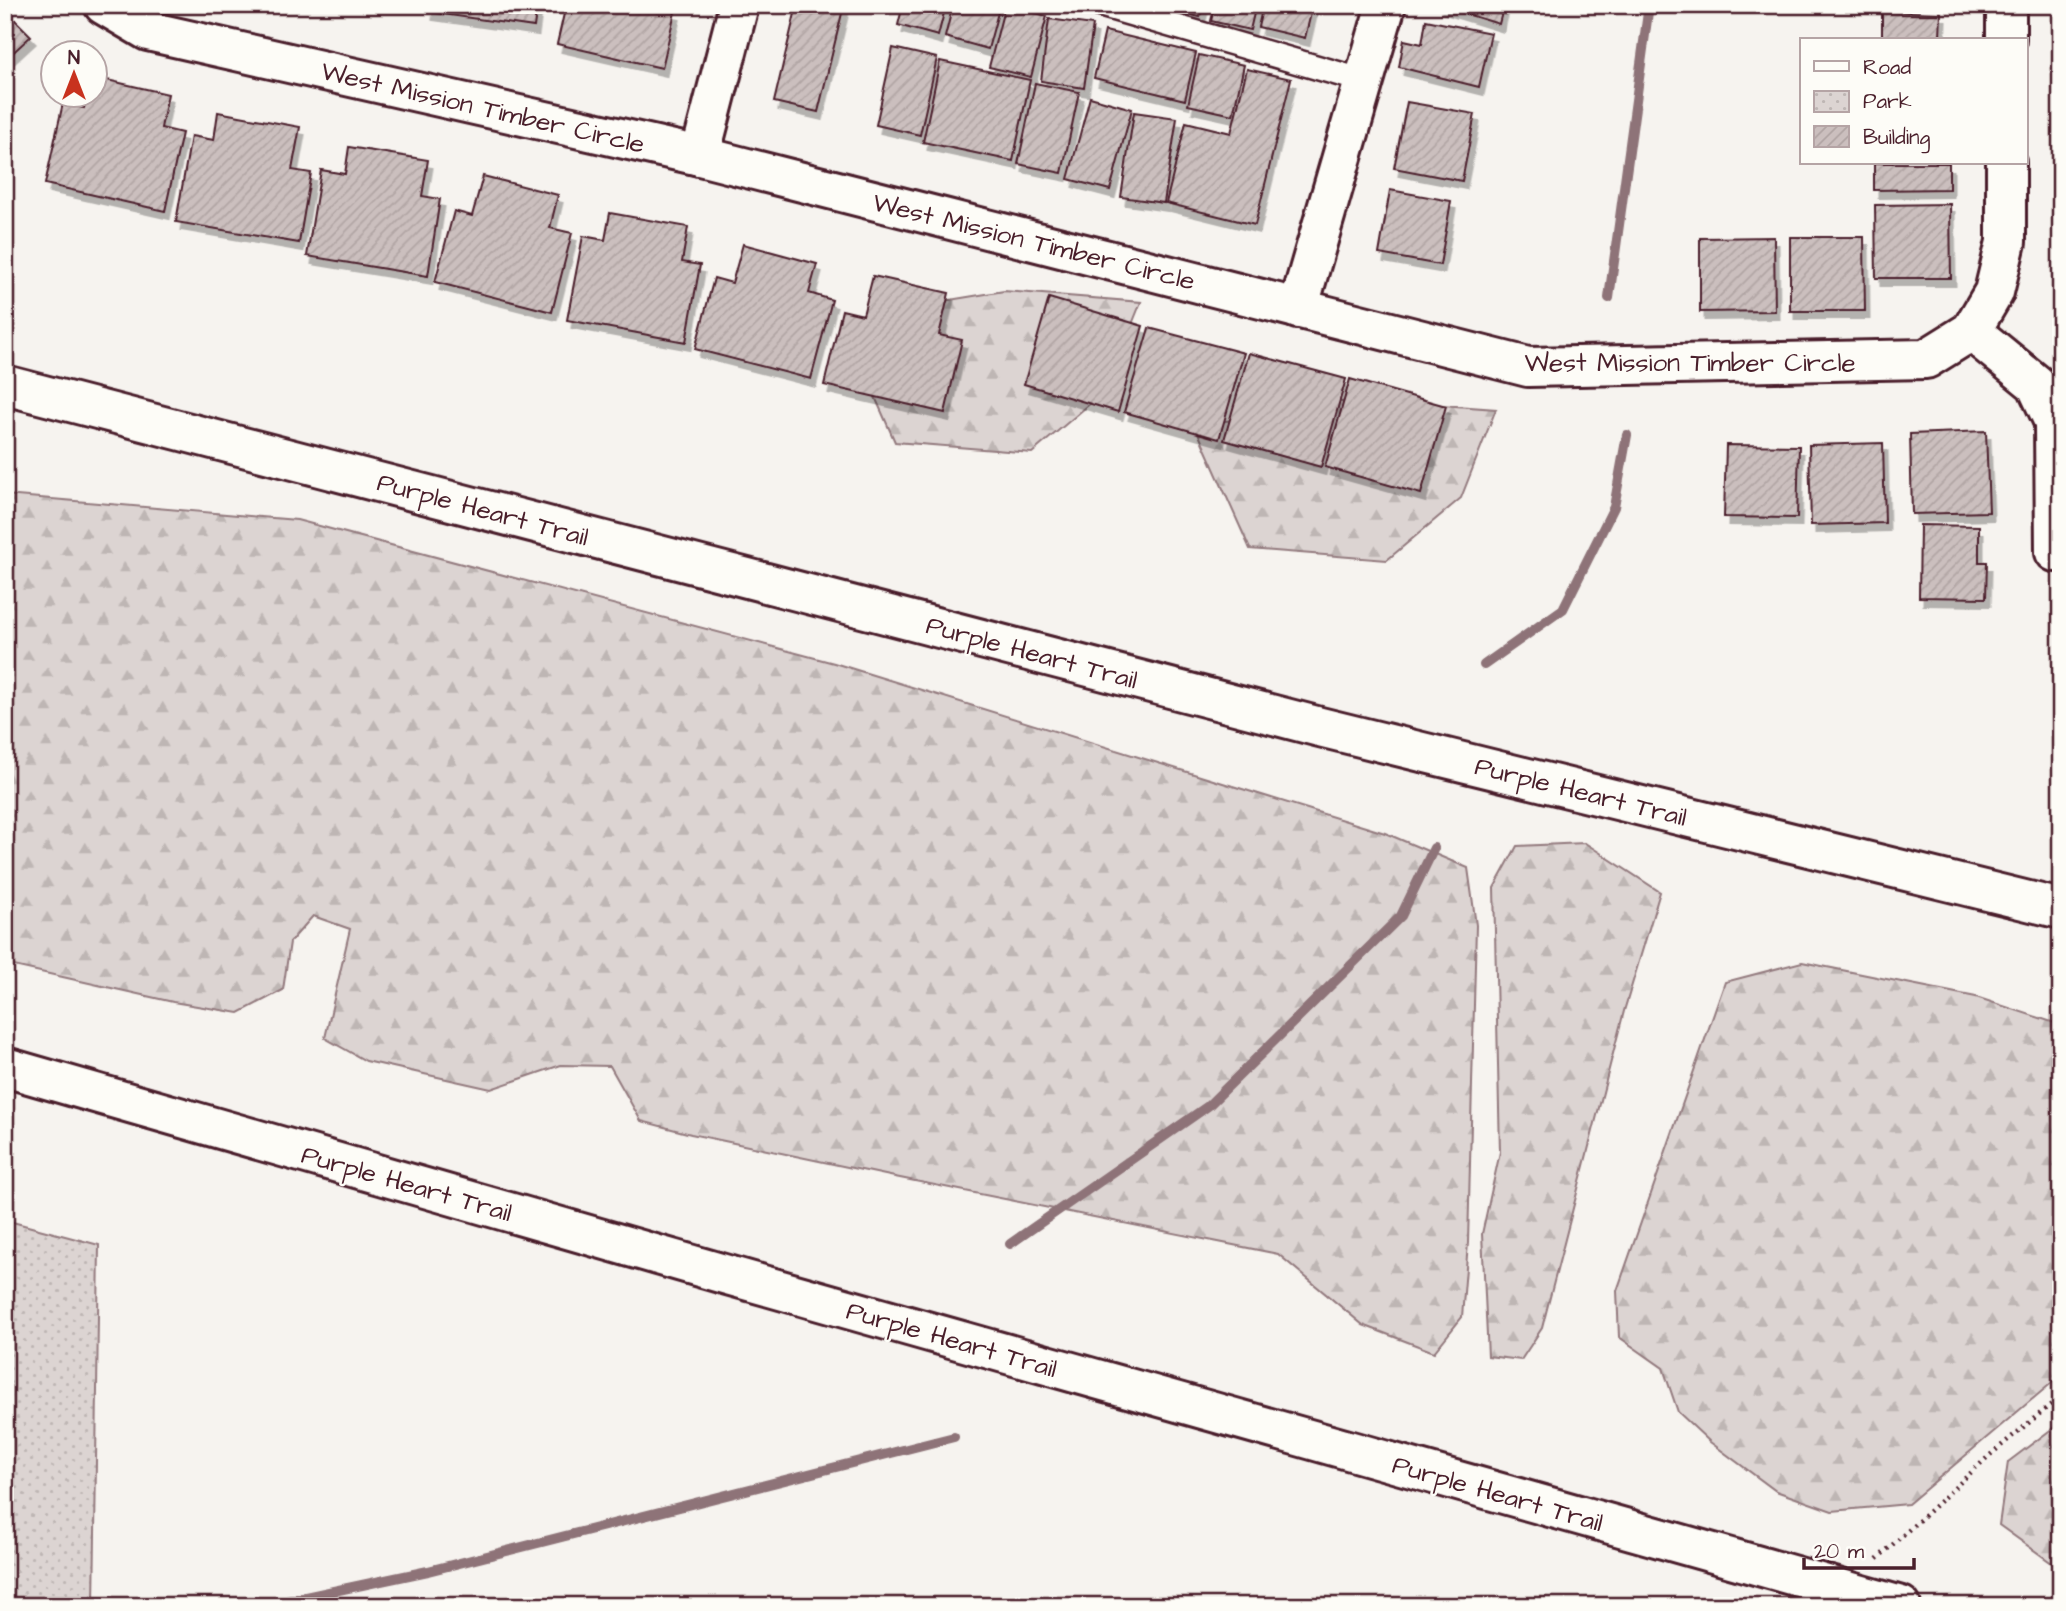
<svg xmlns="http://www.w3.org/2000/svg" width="2066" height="1611" viewBox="0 0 2066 1611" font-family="'Architects Daughter',sans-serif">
  <defs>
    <pattern id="forest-firs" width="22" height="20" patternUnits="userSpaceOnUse" patternTransform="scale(1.75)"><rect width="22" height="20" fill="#dcd4d2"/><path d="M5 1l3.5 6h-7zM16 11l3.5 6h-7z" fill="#beb6b4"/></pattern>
    <pattern id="park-dots" width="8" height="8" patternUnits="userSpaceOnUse" patternTransform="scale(1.75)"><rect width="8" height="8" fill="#dcd4d2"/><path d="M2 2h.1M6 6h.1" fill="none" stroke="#beb6b4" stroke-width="1.8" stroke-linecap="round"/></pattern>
    <pattern id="building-hatch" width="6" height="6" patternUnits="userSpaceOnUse" patternTransform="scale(1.75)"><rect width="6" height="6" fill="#cbbfbe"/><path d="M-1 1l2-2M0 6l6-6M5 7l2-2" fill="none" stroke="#b0a4a3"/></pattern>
    <filter id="shadow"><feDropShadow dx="4.5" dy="8" stdDeviation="0" flood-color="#0004"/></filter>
  </defs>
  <rect width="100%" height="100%" fill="#f6f3ef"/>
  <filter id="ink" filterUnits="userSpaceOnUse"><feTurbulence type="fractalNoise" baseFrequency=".0143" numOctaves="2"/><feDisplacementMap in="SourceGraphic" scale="14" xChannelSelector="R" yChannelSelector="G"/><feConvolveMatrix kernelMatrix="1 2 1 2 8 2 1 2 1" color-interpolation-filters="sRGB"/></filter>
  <g filter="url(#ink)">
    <g fill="url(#forest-firs)" stroke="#937a7e" stroke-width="2">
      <path d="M1004,291l137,11 -36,89 -73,62 -137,-11 -55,-124z"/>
      <path d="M1359,399l137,10 -35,89 -74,62 -137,-11 -55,-123z"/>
      <path d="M5,495l292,25 537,143 551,170 83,35 8,57 -8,318 -6,74 -28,35 -71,-27 -85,-71 -388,-78 -199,-42 -50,-13 -31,-55 -49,-1 -70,24 -125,-28 -41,-23 25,-109 -37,-13 -23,26 -7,48 -44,23 -66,-11 -168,-38z"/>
      <path d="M1585,843l75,49 -36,119 -82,317 -21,32 -33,-4 -6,-122 18,-82 -6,-264 23,-42z"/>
      <path d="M1802,962l174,35 85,28v350l-153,129 -76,7 -56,-20 -66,-49 -32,-30 -15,-44 -44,-31 -2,-46 108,-309z"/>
      <path d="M2061,1422v145l-5,-1 -57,-41 9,-63z"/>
    </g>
    <path fill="url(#park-dots)" stroke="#937a7e" stroke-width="2" d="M5,1220l94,25 -5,361h-89z"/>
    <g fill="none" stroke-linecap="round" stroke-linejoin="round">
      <g stroke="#8e7378" stroke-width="10">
        <path d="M1609,298l40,-293"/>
        <path d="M1484,665l79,-56 51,-102 13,-72"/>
        <path d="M1010,1244l198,-138 193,-190 33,-68"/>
        <path d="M263,1606l165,-35 526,-134"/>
      </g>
    </g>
    <g fill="url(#building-hatch)" stroke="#4a1f2b" stroke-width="2" filter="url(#shadow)">
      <path d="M429,5h108l-3,22 -106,-15z"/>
      <path d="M566,5h95v4l14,3 -13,56 -105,-24z"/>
      <path d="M797,5h47l-26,107 -44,-10z"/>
      <path d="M903,5h43l-8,31 -40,-11z"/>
      <path d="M953,5h47l-12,44 -43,-12z"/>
      <path d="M1005,5l42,11 -16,61 -42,-10z"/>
      <path d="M1163,5h40l-3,12 -38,-9z"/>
      <path d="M1215,5h41l-6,25 -39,-9z"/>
      <path d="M1263,5h50l-8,33 -47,-11z"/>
      <path d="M1437,5h67l-5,19z"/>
      <path d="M5,10l26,26 -26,24z"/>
      <path d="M1882,11l59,2 -1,25 -73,2v-2h15z"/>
      <path d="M1049,19l44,6 -9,63 -43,-7z"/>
      <path d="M1426,20l65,13 -12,54 -80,-20 5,-27 18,4z"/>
      <path d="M1105,31l91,22 -11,47 -91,-22z"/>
      <path d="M893,48l44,10 -17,77 -44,-10z"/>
      <path d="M1199,55l45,10 -11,50 -45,-10z"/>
      <path d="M940,61l90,19 -17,81 -90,-19z"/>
      <path d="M1247,69l44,10 -36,146 -89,-22 20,-81 45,11z"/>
      <path d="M94,77l74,17 -7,34 21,5 -17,78 -120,-27 18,-81 21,5 3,-14h7z"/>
      <path d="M1035,83l44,9 -17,81 -44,-9z"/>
      <path d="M1090,97l42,12 -22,81 -42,-11z"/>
      <path d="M1407,102l68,12 -13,67 -68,-13z"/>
      <path d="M218,112l82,15 -8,43 19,3 -12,70 -123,-21 15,-86 23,4z"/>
      <path d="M1134,112l43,6 -13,85 -43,-6z"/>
      <path d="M349,147l79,13 -6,36 18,3 -12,77 -121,-20 14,-86 24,4z"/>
      <path d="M1874,163h75v26l-75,1z"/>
      <path d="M483,176l75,19 -8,33 22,5 -20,79 -117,-30 19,-71 18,5z"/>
      <path d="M1390,190l61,11 -11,64 -61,-11z"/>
      <path d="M1950,204l1,74h-75l-1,-73z"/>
      <path d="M610,213l78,14 -6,35 18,3 -14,77 -119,-22 16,-84 22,4z"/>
      <path d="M1774,237l1,74 -75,1v-74z"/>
      <path d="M1790,237h74l1,74h-75z"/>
      <path d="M743,244l74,20 -8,29 23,7 -21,79 -116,-30 19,-71 18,5z"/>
      <path d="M873,276l76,17 -10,42 23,5 -17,73 -121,-28 18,-75 21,5z"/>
      <path d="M1049,298l94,28 -25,86 -94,-28z"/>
      <path d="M1149,328l95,25 -25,86 -95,-27z"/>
      <path d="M1249,353l97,26 -25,88 -97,-27z"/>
      <path d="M1350,379l96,27 -25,88 -96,-27z"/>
      <path d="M1986,431l3,81 -77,2 -2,-80z"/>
      <path d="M1883,443l2,80 -74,2 -2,-80z"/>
      <path d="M1726,445l73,1 -2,72 -73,-1z"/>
      <path d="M1920,525l59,1v36h8l-1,36 -67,-1z"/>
    </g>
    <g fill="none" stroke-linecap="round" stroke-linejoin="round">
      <defs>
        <path id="lane" d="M1101,5l263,76"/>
        <g id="street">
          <path d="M104,5l44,26 552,125 828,211 398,-8 45,-28 23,-39 12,-50v-79"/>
          <path d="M2006,5v35"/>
          <path d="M700,156l39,-151"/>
          <path d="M1298,309l88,-304"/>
          <path d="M1971,331l65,53 18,38 1,130"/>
        </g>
        <g id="highway">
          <path d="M5,385l1315,342 741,182"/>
          <path d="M5,1067l712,205 1184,334"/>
        </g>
      </defs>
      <use href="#lane" stroke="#4a1f2b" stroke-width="28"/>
      <use href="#street" stroke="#4a1f2b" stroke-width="44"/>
      <use href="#highway" stroke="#4a1f2b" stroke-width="44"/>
      <path stroke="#4a1f2b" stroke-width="4.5" stroke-dasharray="2 5" stroke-linecap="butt" d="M1877,1559l113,-104 71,-59"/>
      <use href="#lane" stroke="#fdfcf7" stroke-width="23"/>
      <use href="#street" stroke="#fdfcf7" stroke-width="38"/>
      <use href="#highway" stroke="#fdfcf7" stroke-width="38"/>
    </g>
  </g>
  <g text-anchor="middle" stroke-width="5" stroke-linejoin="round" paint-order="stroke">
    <g font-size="26" fill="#4a1f2b" stroke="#fdfcf7">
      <text transform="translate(483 107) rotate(13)" y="9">West Mission Timber Circle</text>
      <text transform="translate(1034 241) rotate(14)" y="9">West Mission Timber Circle</text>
      <text x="1690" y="371">West Mission Timber Circle</text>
      <text transform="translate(483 509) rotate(15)" y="9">Purple Heart Trail</text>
      <text transform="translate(1032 652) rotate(15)" y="9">Purple Heart Trail</text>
      <text transform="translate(1581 791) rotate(14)" y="9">Purple Heart Trail</text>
      <text transform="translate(407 1183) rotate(16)" y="9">Purple Heart Trail</text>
      <text transform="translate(952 1339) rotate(16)" y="9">Purple Heart Trail</text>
      <text transform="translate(1498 1493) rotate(16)" y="9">Purple Heart Trail</text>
    </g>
  </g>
  <rect width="2066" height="1611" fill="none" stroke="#fdfcf7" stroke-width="28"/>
  <rect x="14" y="14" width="2038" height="1583" fill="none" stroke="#4a1f2b" stroke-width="2.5" filter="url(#ink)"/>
  <rect x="1800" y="38" width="228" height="126" fill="#fdfcf7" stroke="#b5a4a5" stroke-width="2"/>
  <rect x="1814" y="61" width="35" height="10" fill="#fdfcf7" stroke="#b5a4a5" stroke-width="2"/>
  <text x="1863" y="74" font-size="21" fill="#4a1f2b">Road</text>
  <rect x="1814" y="91" width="35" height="21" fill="url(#park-dots)" stroke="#b5a4a5" stroke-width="2"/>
  <text x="1863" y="108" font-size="21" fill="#4a1f2b">Park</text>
  <rect x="1814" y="126" width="35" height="21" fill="url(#building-hatch)" stroke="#b5a4a5" stroke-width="2"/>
  <text x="1863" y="144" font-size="21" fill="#4a1f2b">Building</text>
  <g transform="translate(74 74)"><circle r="33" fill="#fdfcf7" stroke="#b5a4a5" stroke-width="2"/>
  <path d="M0-5L12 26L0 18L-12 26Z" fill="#c8321e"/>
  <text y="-10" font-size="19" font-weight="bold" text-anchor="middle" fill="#4a1f2b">N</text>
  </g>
  <path d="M1804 1558v10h110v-10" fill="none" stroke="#4a1f2b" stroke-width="3.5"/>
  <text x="1814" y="1558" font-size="21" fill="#4a1f2b" stroke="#fdfcf7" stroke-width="5" paint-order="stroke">20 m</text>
</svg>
